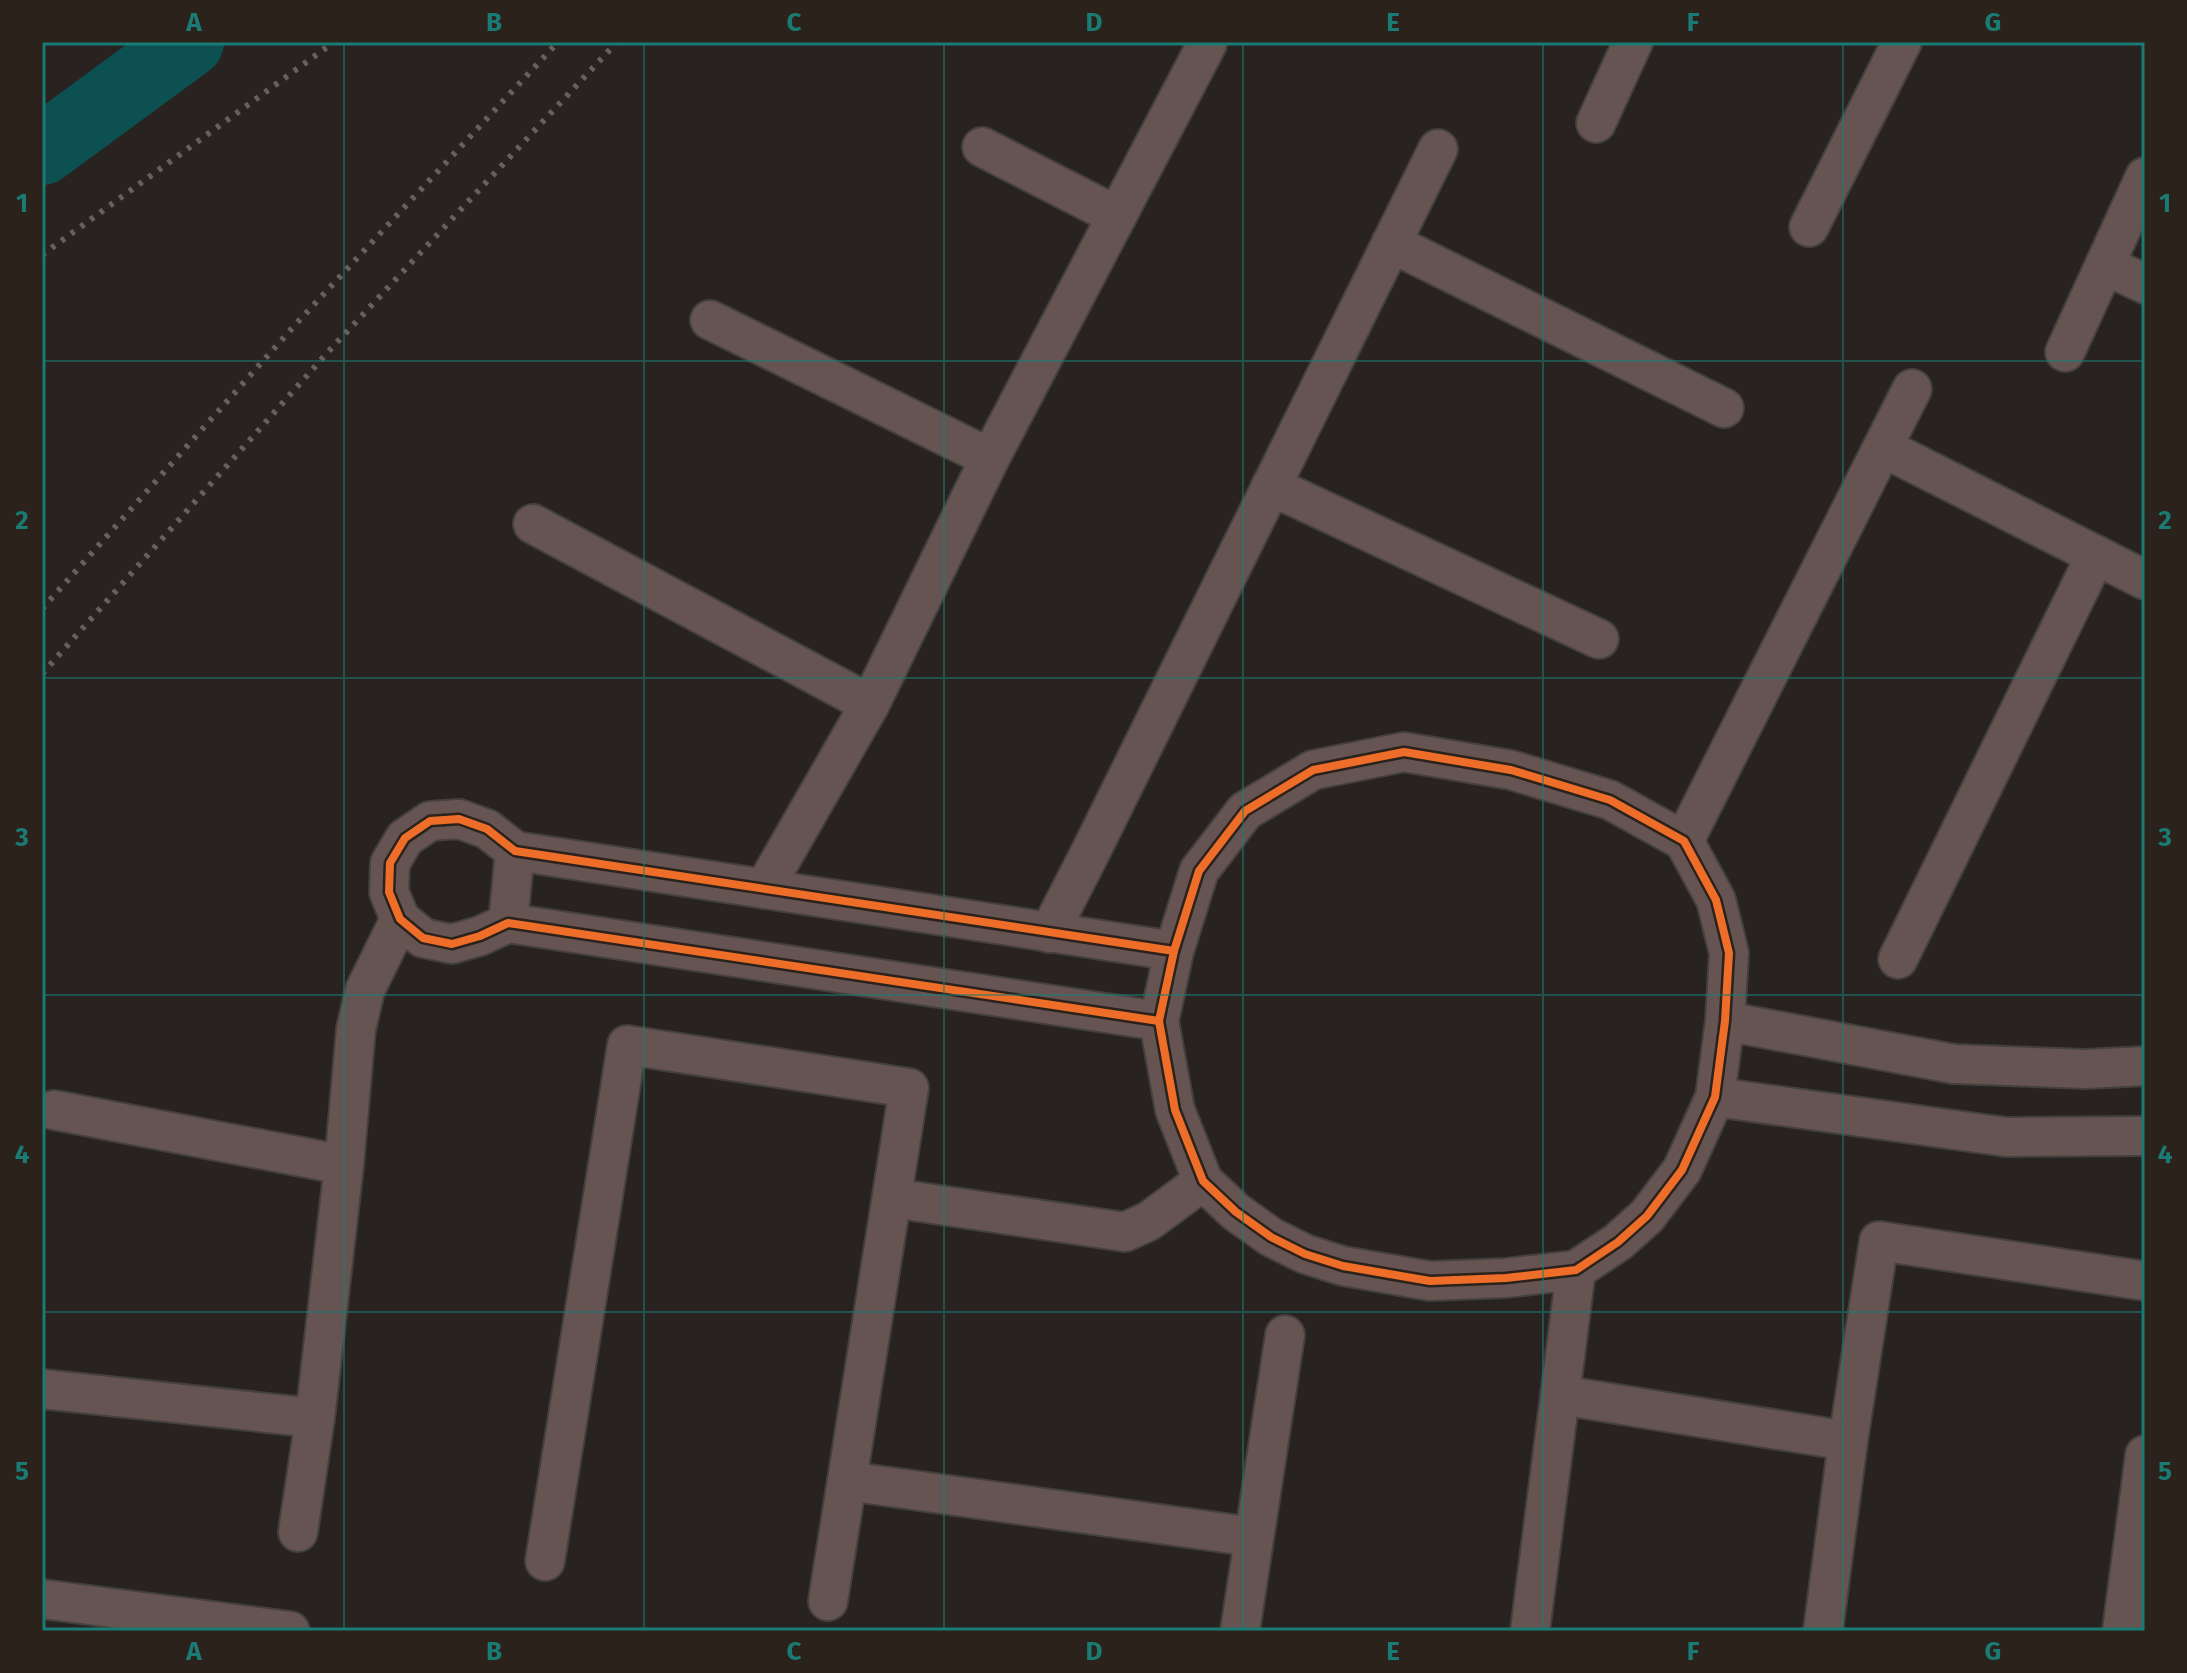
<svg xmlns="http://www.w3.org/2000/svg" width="2187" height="1673" viewBox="0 0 2187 1673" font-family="'Fira Sans',sans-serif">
  <rect width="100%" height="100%" fill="#282320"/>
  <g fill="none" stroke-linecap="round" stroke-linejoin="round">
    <path stroke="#0d5052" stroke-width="70" d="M42,150l147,-108"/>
    <defs>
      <g id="minor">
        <path d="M1596,123l37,-81"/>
        <path d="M982,147l135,69"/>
        <path d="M1809,227l93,-185"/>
        <path d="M1391,243l333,165"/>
        <path d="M2105,265l40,19"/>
        <path d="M710,320l280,138"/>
        <path d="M2065,352l80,-175"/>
        <path d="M1884,448l261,132"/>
        <path d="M1271,486l328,153"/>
        <path d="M533,524l337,180"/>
        <path d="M1404,752l107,18 99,30 74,41 32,59 13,53 -4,68 -10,76 -33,73 -35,46 -29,26 -42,28 -70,8 -76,3 -87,-15 -38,-12 -34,-17 -35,-25 -33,-31 -28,-71 -16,-89 15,-70 25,-80 46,-60 68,-41z"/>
        <path d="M1684,841l228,-452"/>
        <path d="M764,889l106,-185 120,-246 217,-414"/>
        <path d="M508,923l7,-72"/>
        <path d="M1049,933l42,-82 347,-702"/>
        <path d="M1898,959l198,-404"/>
        <path d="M1159,1021l-651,-98 -28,13 -28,8 -29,-6 -23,-19 -11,-27 1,-29 15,-25 25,-17 29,-2 28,10 28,22 659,100"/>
        <path d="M1725,1021l229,43 132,5 59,-3"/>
        <path d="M1715,1097l291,40 139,-1"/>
        <path d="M54,1110l290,55"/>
        <path d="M892,1198l233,34 24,-11 54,-40"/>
        <path d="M42,1389l273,29"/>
        <path d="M1560,1395l288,46 31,-200 266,40"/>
        <path d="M847,1481l407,56"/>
        <path d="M298,1532l17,-114 29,-253 12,-136 9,-39 35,-71"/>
        <path d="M545,1561l82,-516 282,43 -81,513"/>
        <path d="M42,1599l248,32"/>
        <path d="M1240,1631l45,-296"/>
        <path d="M1530,1631l46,-361"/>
        <path d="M1823,1631l25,-190"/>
        <path d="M2122,1631l23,-176"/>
      </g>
    </defs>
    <use href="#minor" stroke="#44403d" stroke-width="42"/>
    <use href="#minor" stroke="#665453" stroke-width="38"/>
    <g stroke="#695f5c" stroke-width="6" stroke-dasharray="4 8" stroke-linecap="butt">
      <path d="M42,255l292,-213"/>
      <path d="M42,609l253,-284 263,-283"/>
      <path d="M42,674l285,-321 290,-311"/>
    </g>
    <defs>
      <g id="cycleway">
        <path d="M1404,752l107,18 99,30 74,41 32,59 13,53 -4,68 -10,76 -33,73 -35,46 -29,26 -42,28 -70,8 -76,3 -87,-15 -38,-12 -34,-17 -35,-25 -33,-31 -28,-71 -16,-89 15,-70 25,-80 46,-60 68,-41z"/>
        <path d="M1159,1021l-651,-98 -28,13 -28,8 -29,-6 -23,-19 -11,-27 1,-29 15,-25 25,-17 29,-2 28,10 28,22 659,100"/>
      </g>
    </defs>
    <use href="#cycleway" stroke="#2b221c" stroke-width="13"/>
    <use href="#cycleway" stroke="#ee6e29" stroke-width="8"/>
  </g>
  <path fill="none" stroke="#197b73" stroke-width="2" stroke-opacity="0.55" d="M344,42v1589M644,42v1589M944,42v1589M1243,42v1589M1543,42v1589M1843,42v1589M42,361h2103M42,678h2103M42,995h2103M42,1312h2103"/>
  <rect width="2187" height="1673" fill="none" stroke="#2b221c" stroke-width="88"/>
  <rect x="44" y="44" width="2099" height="1585" fill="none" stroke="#197b73" stroke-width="3"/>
  <g font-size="26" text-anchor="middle" font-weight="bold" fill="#197b73">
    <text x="194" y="31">A</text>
    <text x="494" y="31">B</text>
    <text x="794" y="31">C</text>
    <text x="1094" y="31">D</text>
    <text x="1393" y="31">E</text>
    <text x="1693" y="31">F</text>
    <text x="1993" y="31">G</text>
    <text x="22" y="212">1</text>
    <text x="2165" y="212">1</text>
    <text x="22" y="529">2</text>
    <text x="2165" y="529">2</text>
    <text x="22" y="846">3</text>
    <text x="2165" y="846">3</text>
    <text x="22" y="1163">4</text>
    <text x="2165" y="1163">4</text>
    <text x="22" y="1480">5</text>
    <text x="2165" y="1480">5</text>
    <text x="194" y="1660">A</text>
    <text x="494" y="1660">B</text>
    <text x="794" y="1660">C</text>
    <text x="1094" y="1660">D</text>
    <text x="1393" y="1660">E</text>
    <text x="1693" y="1660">F</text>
    <text x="1993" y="1660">G</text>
  </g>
</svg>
